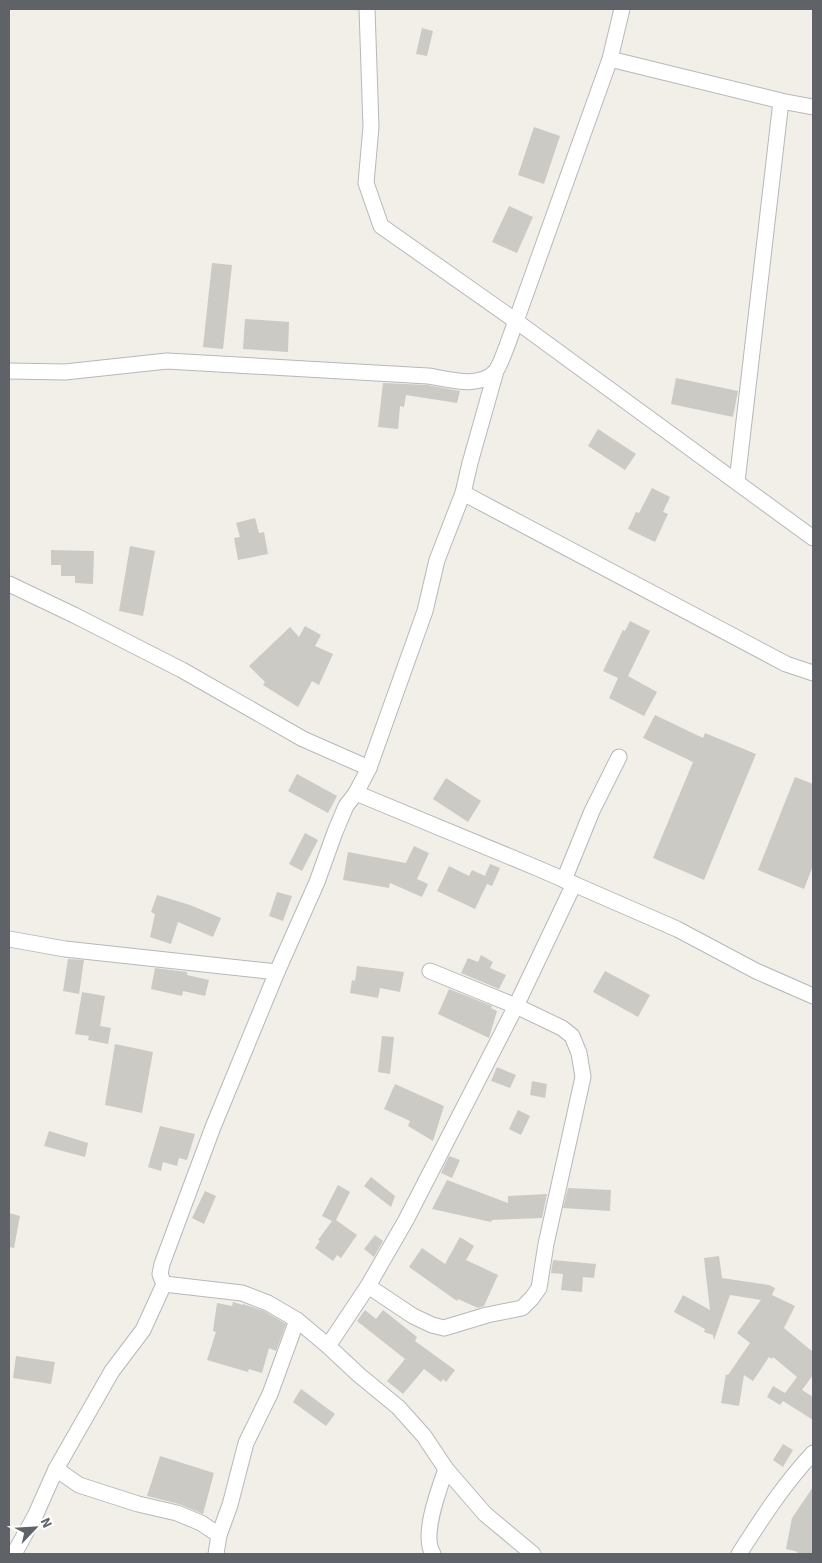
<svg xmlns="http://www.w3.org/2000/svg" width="822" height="1563" viewBox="0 0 822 1563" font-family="'Source Sans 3',sans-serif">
  <rect width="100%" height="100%" fill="#f1efe8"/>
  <g fill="#cccac5">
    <path d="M422,28l11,3 -6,25 -11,-2z"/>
    <path d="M534,127l26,9 -16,48 -26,-9z"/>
    <path d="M509,206l24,11 -16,36 -25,-11z"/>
    <path d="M212,263l20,2 -9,84 -20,-2z"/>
    <path d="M245,319l44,3 -1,30 -45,-3z"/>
    <path d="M676,378l62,13 -5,26 -62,-13z"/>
    <path d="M383,383l44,2 33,6 -3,12 -51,-8 -2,12 -4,-1 -2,23 -20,-2z"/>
    <path d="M598,429l38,25 -11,16 -37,-24z"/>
    <path d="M652,488l18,9 -7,15 5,2 -13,28 -27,-13 8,-17 3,1z"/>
    <path d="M255,518l4,15 5,-1 4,22 -30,6 -4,-22 6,-1 -4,-14z"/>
    <path d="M130,546l25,5 -12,65 -24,-5z"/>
    <path d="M51,550l43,1 -1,33 -18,-1v-7h-14v-11h-10z"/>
    <path d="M630,621l20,10 -22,45 29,16 -13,24 -35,-18 9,-20 -15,-7 20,-41 2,1z"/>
    <path d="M305,626l16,9 -6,11 18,8 -14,31 -7,-4 -14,26 -35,-22 2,-3 -16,-16 41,-39 9,10z"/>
    <path d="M655,715l48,23 2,-5 51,21 -52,126 -51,-22 40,-96 -50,-24z"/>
    <path d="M297,774l40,22 -9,17 -40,-22z"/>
    <path d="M795,777l18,7v82l-9,23 -46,-19z"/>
    <path d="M446,778l35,23 -13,21 -35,-23z"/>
    <path d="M305,833l13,7 -16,31 -13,-7z"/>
    <path d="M414,846l15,7 -12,26 11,5 -6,13 -32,-14 -1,5 -46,-8 5,-28 58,11z"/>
    <path d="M490,864l10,4 -8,18 -5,-2 -12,25 -38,-18 12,-25 20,10 3,-6 13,6z"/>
    <path d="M277,892l15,4 -9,25 -14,-5z"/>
    <path d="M157,895l33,10 31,13 -8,19 -35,-15 -7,22 -21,-7 5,-23 -4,-2z"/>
    <path d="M481,955l12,7 -3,6 16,7 -7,14 -38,-16 7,-15 10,4z"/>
    <path d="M68,959l16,1 -5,34 -16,-3z"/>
    <path d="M357,966l47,6 -4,20 -20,-4 -2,10 -28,-5 2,-13 3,1z"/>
    <path d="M155,968l32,4v3l22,5 -4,16 -22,-5 -1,5 -31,-7z"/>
    <path d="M605,971l45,24 -12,22 -45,-25z"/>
    <path d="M449,989l43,17 -1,2 6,3 -8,27 -51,-24z"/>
    <path d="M82,992l23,4 -5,30 11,2 -3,16 -20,-4 1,-4 -14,-2z"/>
    <path d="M382,1036l12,1 -4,37 -12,-2z"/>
    <path d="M115,1044l38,8 -11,61 -37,-8z"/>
    <path d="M497,1067l19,8 -6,13 -19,-7z"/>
    <path d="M532,1081l15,3 -2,14 -15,-3z"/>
    <path d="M395,1084l49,22 -11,35 -25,-15 2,-5 -26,-12z"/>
    <path d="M518,1110l12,6 -9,19 -12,-6z"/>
    <path d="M160,1126l35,8 -8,26 -8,-2 -2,8 -14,-4 -2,9 -13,-4z"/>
    <path d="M49,1131l39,12 -3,14 -41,-11z"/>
    <path d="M449,1156l11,4 -8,18 -11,-5z"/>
    <path d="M371,1177l24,19 -4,11 -27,-21z"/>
    <path d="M447,1180l61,23v-7l39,-2 -5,24 -50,2 -1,2 -59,-13z"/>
    <path d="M338,1185l12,7 -14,28 21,15 -16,23 -4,-3 -4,6 -18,-13 5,-7 -2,-1 14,-19 -10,-5z"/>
    <path d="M568,1188l43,2 -1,21 -47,-3z"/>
    <path d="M205,1191l11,5 -12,28 -12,-6z"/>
    <path d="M9,1213l11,3 -6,32 -5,-1z"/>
    <path d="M375,1235l8,6 -9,16 -10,-8z"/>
    <path d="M460,1237l14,9 -8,14 32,15 -14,31 -6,2 -20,-9 -1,2 -48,-34 13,-19 23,16z"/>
    <path d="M719,1256l3,22 47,7 6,3 -3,7 23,11 -11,22 29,24v23l-11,15 11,7v23l-30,-19 -3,4 -13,-8 6,-11 12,7 12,-16 -24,-20 -1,2 -3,-2 -16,24 -9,-6 -5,31 -18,-3 5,-29 2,1 22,-32 -13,-10 24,-33 -31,-5 -16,45 -1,-5 -9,-3 1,-3 -31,-17 9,-17 27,15 -6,-52z"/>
    <path d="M553,1260l43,4 -2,14 -11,-1 -1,15 -21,-2 2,-16 -12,-1z"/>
    <path d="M233,1302l10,3v-1l21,7 22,13 -10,27 -7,-3 -7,25 -13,-4 -1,3 -41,-12 9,-28 -3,-1 4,-28 15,3z"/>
    <path d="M365,1310l11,9 7,-9 34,27 -2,4 40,29 -9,12 -3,-3 -2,3 -17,-13 -21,25 -16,-13 18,-22 -48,-38z"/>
    <path d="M16,1356l39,6 -4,22 -38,-6z"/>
    <path d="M301,1389l34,25 -9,12 -33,-24z"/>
    <path d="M783,1444l10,6 -10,17 -10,-7z"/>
    <path d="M160,1456l54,17 -11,41 -24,-10 -32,-8z"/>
    <path d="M813,1487v67h-16l1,-2 -12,-3 6,-31z"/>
  </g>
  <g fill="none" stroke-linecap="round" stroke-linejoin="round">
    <defs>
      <g id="street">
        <path d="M622,9l-12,50 -94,262 297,217"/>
        <path d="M610,59l171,42 32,6"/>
        <path d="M9,371l56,1 102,-11 261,15c21,3 50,13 67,-4 6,-6 17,-41 21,-51l-135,-95 -15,-43 5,-56 -4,-118"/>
        <path d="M737,482l44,-381"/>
        <path d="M463,493l323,171 27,9"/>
        <path d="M9,584l65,31 108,55 121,69 66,29"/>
        <path d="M356,793l181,75 140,61 79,42 57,25"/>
        <path d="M564,880l28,-69 27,-54"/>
        <path d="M9,939l56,10 212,23"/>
        <path d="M164,1284l78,9 26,10 29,17 31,26 31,29 39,32 26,29 22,33 39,45 48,40"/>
        <path d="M368,1286l45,30 19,9 12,3 43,-13 35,-7 10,-10 7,-10 7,-44 37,-167 -4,-24 -7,-17 -10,-8 -46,-22 -86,-35"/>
        <path d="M328,1346l40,-60 38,-66 110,-214 58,-122"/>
        <path d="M56,1469l23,16 59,19 39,9 24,10 18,12"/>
        <path d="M14,1554l21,-38 21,-47 56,-98 31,-41 21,-46 -4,-10 2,-10 51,-137 64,-155 40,-90 18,-50 11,-26 10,-13 13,-25 56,-157 12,-51 26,-67 7,-30 26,-92"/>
        <path d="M216,1554l3,-19 11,-30 16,-62 24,-49 27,-74"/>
        <path d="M433,1554c-12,-18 6,-65 13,-85"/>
        <path d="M739,1554c23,-36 45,-70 74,-101"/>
      </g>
    </defs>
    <use href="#street" stroke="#b5b8bc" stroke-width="17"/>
    <use href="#street" stroke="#fff" stroke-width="15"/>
  </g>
  <rect width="822" height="1563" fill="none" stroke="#5f6368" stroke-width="20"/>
  <g transform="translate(35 1528) rotate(65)" stroke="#ffffff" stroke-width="4" paint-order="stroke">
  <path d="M0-4L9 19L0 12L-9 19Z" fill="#5f6368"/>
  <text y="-8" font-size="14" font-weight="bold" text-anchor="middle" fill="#5f6368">N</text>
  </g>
</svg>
